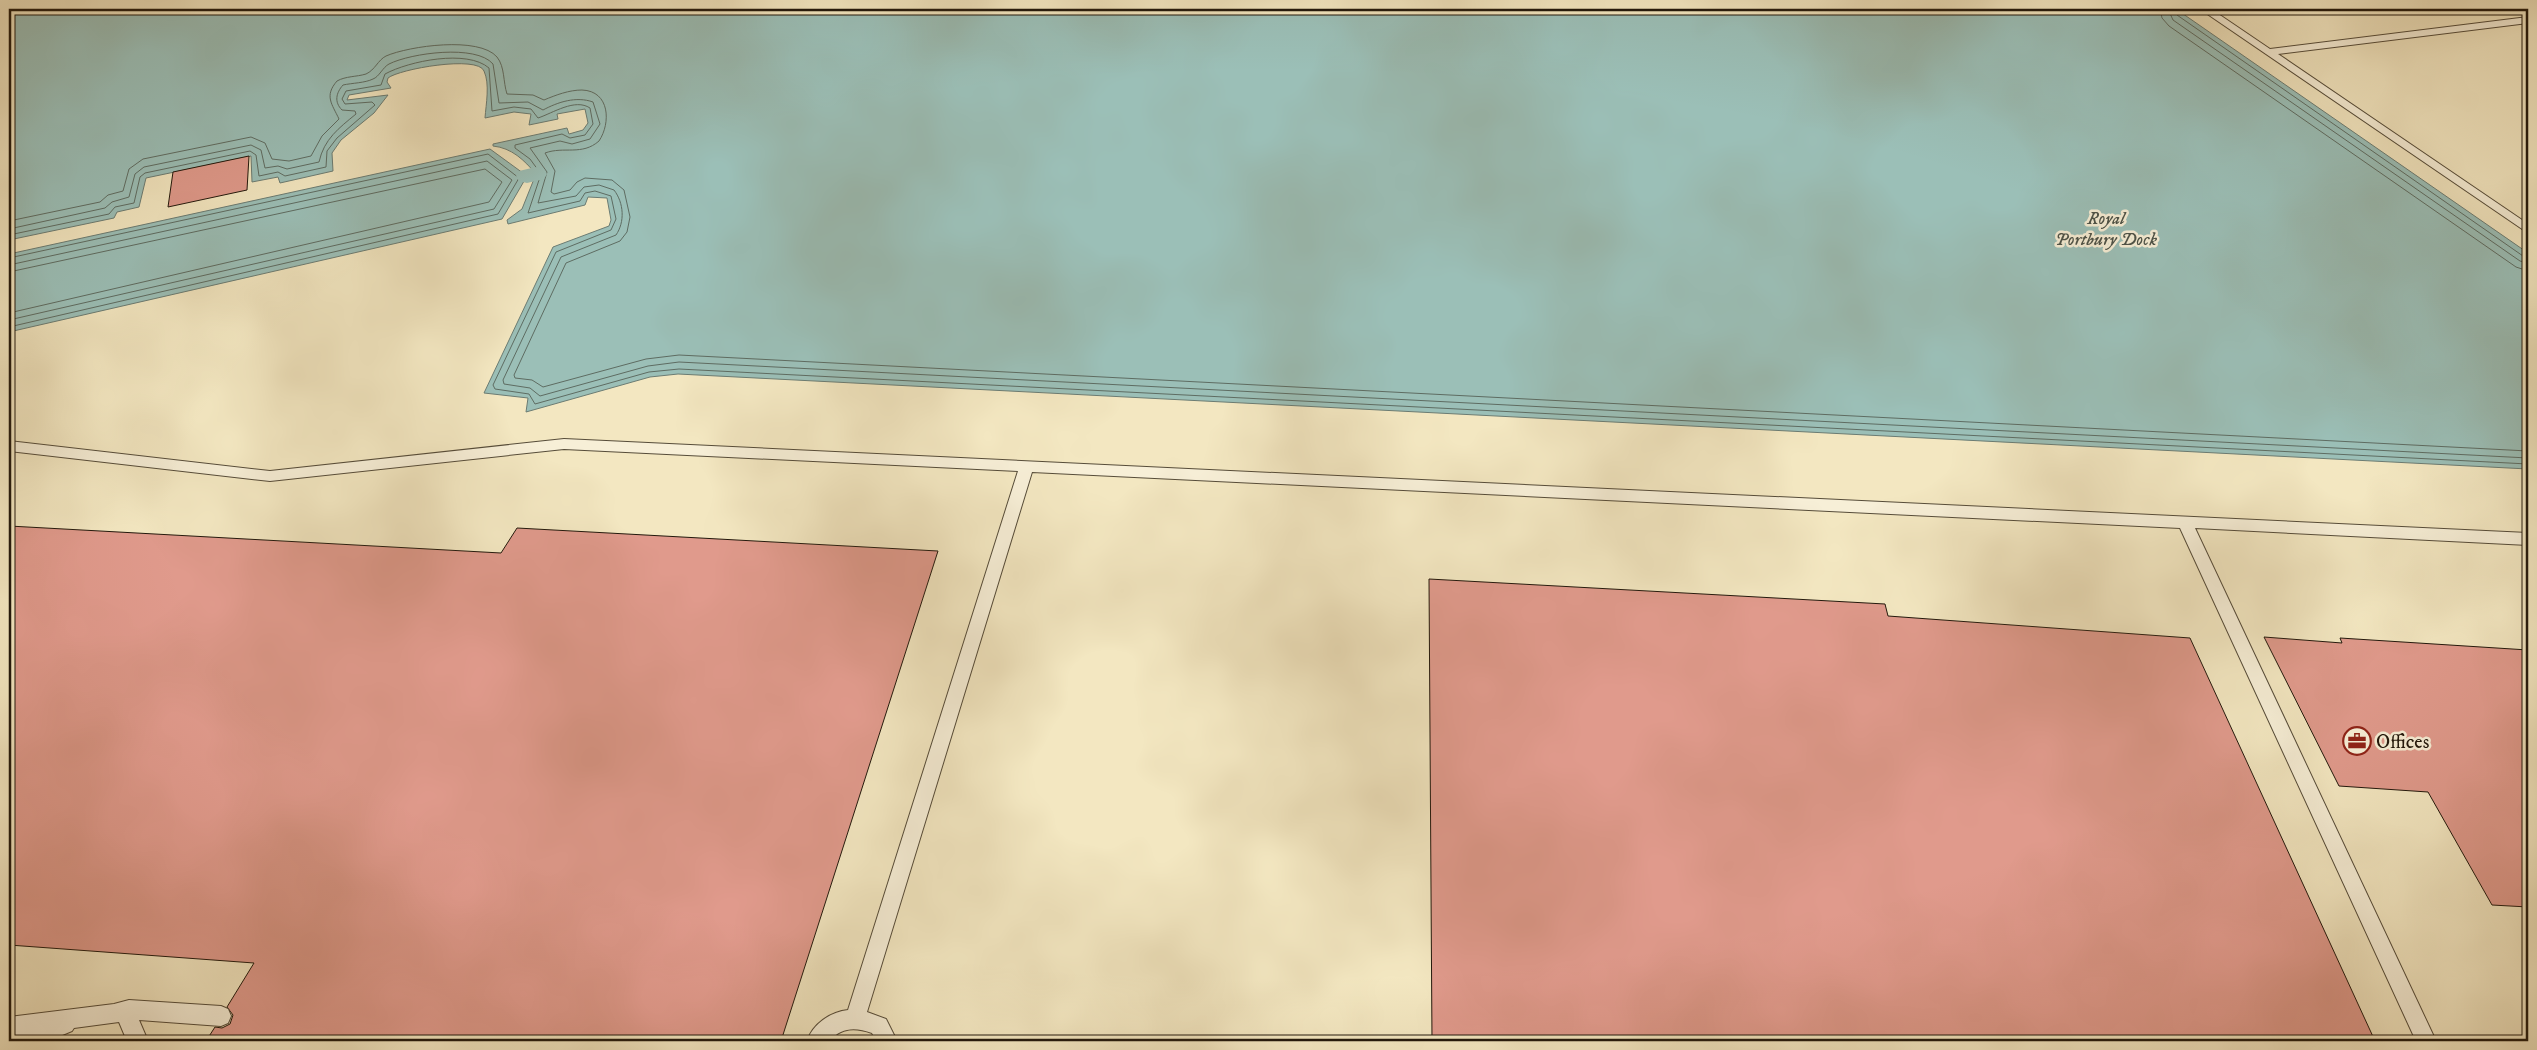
<svg xmlns="http://www.w3.org/2000/svg" width="2537" height="1050" viewBox="0 0 2537 1050" font-family="'IM FELL DW Pica',serif">
  <rect width="100%" height="100%" fill="#f3e7c1"/>
  <filter id="stains"><feTurbulence type="fractalNoise" baseFrequency=".004" numOctaves="4"/><feColorMatrix values="0 0 0 0 .2 0 0 0 0 .09 0 0 0 0 .02 0 0 0 .5 -.17"/></filter>
  <radialGradient id="worn" r=".72"><stop offset=".6" stop-color="#630" stop-opacity="0"/><stop offset="1" stop-color="#630" stop-opacity=".3"/></radialGradient>
  <g fill="#9bbfb7" stroke="#6b7c73">
    <path d="M9,9h2167l352,244v216l-1850,-95 -28,3 -124,35 2,-14 -44,-5 69,-146 56,-21 2,-6 -4,-22 -19,-1 -3,8 -77,19 -1,-4 15,-11 14,-35c-12,-14 -24,-26 -43,-28v-2l74,-16 2,6 14,-4 5,-7 -3,-14 -28,5 1,5 -29,6 2,-11 -17,-2 -29,6c1,-14 5,-34 -1,-47 -6,-16 -85,-2 -96,7l-1,4 4,6 -42,7 -2,5 41,-5 -14,18 -33,27 -9,13 1,18 -53,12 -2,-6 -26,5 -1,-26 -105,22 -7,29 -22,5 -3,6 -105,22z"/>
    <path d="M490,149l37,27 -25,43 -493,113v-78z"/>
  </g>
  <g fill="none" stroke-linecap="round" stroke-linejoin="round">
    <g stroke="#5e6c62" stroke-width="1">
      <path d="M2160,9l2,9 7,8 347,241 12,4"/>
      <path d="M2168,9l5,11 347,241 8,2"/>
      <path d="M2174,9l3,6 346,241 5,1"/>
      <path d="M9,221l91,-19 8,-7 15,-4 6,-22 14,-10 108,-22 14,6 7,16 17,2 22,-5 11,-20 17,-17c-7,-15 -15,-23 -2,-38 9,-5 19,-4 29,-7 9,-4 12,-14 20,-18 23,-10 93,-20 111,1 8,10 6,25 10,37l26,1 11,5c12,-5 25,-10 38,-10 28,1 29,33 17,51 -17,15 -35,5 -54,12l10,18 -4,21 3,2 16,-4 7,-8 8,-4 27,2 12,10 6,27 -3,15 -7,9 -54,22 -52,112 1,3 17,2 11,7 103,-28 33,-4 1849,96"/>
      <path d="M9,229l96,-21 7,-6 17,-5 6,-23 9,-7 107,-22 10,5 4,18 13,-2 9,3 32,-7c5,-23 20,-34 37,-48l-1,-3 -13,-1c-8,-8 -6,-17 1,-25 9,-2 22,-2 30,-6 6,-2 10,-12 16,-15 22,-11 87,-20 104,0l6,39 29,-1 15,8c15,-8 33,-14 50,-8l7,22 -10,15 -18,5 -12,-3 -30,7 17,24 -9,31 38,-7 8,-9 15,-2 15,5c10,13 11,32 2,45l-55,22 -58,123 1,4 26,4 10,8 108,-30 31,-4 1849,96"/>
      <path d="M9,235l100,-21 6,-7 19,-4 6,-26 5,-4 105,-22 6,4 3,21 19,-4 7,4 41,-9 1,-16 10,-13 38,-33 -3,-3 -27,2 -3,-5 4,-8 35,-6 4,-11c24,-13 82,-25 104,-6l3,43 22,-4 17,2 7,9c15,-5 37,-20 52,-10l3,16 -8,11 -15,3 -8,-4 -47,11v3l15,11 11,15 -13,39 52,-12 5,-8 10,-2 16,5 5,23 -5,11 -55,22 -63,133 2,4 34,5 6,10 114,-32 30,-3 1849,95"/>
      <path d="M9,258l479,-104 31,24 -21,36 -489,113"/>
      <path d="M9,265l478,-104 25,19 -18,29 -485,111"/>
      <path d="M9,272l476,-103 17,13 -13,20 -480,111"/>
    </g>
    <path fill="#9bbfb7" fill-rule="evenodd" d="M536,167l8,2 3,5 -3,5 -17,4 -8,-2 -3,-5 3,-5z"/>
  </g>
  <g fill="#e09a8c" stroke="#22180c">
    <path d="M249,156l-2,34 -79,17 5,-35z"/>
    <path d="M9,526l492,27 16,-25 421,23 -157,490h-575l9,-14 7,1 8,-4 3,-9 -6,-8 27,-44 -245,-18z"/>
    <path d="M1429,579l456,25 3,12 302,22 185,403h-943z"/>
    <path d="M2264,637l78,6 -2,-5 188,12v257l-36,-2 -64,-113 -89,-6z"/>
  </g>
  <g fill="none" stroke-linecap="round" stroke-linejoin="round">
    <defs>
      <g id="lane">
        <path d="M2200,9h11l59,40 258,-32v6l-250,31 250,170v9z"/>
        <path d="M564,439l1964,94v12l-333,-17 241,513h-20l-236,-513 -1148,-56 -165,540 19,7 11,22h-21l-4,-8c-17,-6 -30,-6 -43,8h-22c6,-17 23,-29 41,-31l170,-539 -454,-22 -294,32 -261,-30v-10l261,30z"/>
        <path d="M129,1000l92,6 7,3 3,7 -3,7 -7,3 -82,-6 9,21h-21l-8,-19 -45,6 -2,3 -24,10h-33l2,-5 -8,1v-20l105,-13z"/>
      </g>
    </defs>
    <use href="#lane" stroke="#564c39" stroke-width="2"/>
    <use href="#lane" fill="#f7efd7" fill-rule="evenodd"/>
  </g>
  <defs>
    <symbol id="office-ring" viewBox="-11 -11 22 22"><circle r="9.5" fill="#f7efd7" stroke="#8f2418" stroke-width="1.5"/><path d="M-6-3h4V-5.5h4V-3h4V5H-6ZM-1-4.5V-3h2v-1.5ZM-6 0V1H6V0Z" fill="#8f2418"/></symbol>
  </defs>
  <g fill-rule="evenodd">
    <use href="#office-ring" x="2341" y="725" width="32" height="32"/>
  </g>
  <g text-anchor="middle" stroke-width="5" stroke-linejoin="round" paint-order="stroke">
    <g font-size="18" font-style="italic" fill="#4c5248" stroke="#f7efd7">
      <text x="2106" y="224">Royal<tspan x="2106" dy="21">Portbury Dock</tspan></text>
    </g>
    <g font-size="20" fill="#22180c" stroke="#f7efd7" text-anchor="start">
      <text x="2376" y="748">Offices</text>
    </g>
  </g>
  <rect width="2537" height="1050" fill="none" stroke="#f3e7c1" stroke-width="30"/>
  <rect x="10" y="10" width="2517" height="1030" fill="none" stroke="#22180c" stroke-width="2.5"/>
  <rect x="15" y="15" width="2507" height="1020" fill="none" stroke="#22180c"/>
  <rect width="100%" height="100%" filter="url(#stains)"/>
  <rect width="100%" height="100%" fill="url(#worn)"/>
</svg>
